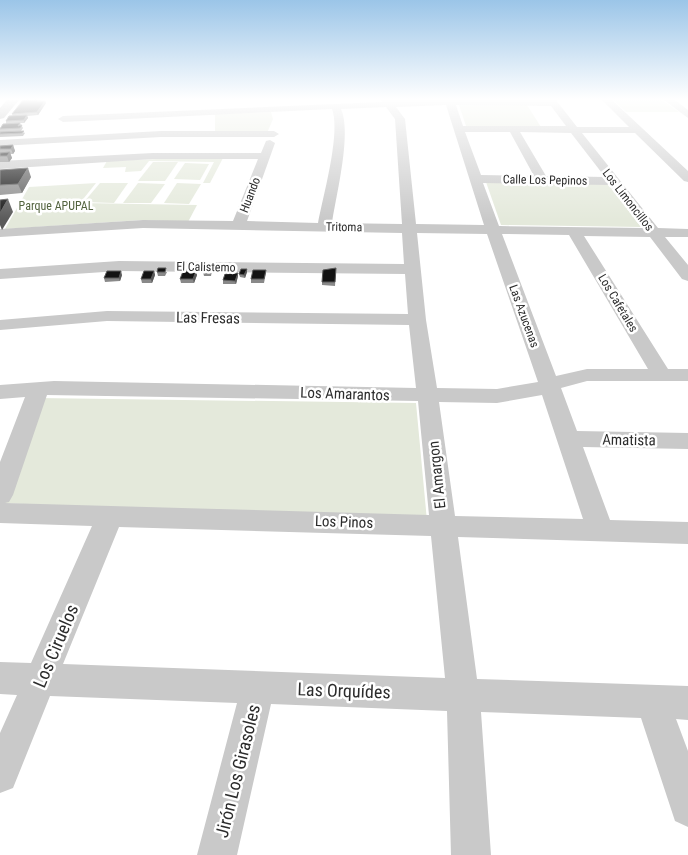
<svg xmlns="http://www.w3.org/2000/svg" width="688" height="855" viewBox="0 0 688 855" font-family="'Roboto Condensed',sans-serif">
  <rect width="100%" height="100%" fill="#fff"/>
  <g fill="#e4e9db">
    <path d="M613,100h49l17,12h-53z"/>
    <path d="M459,105h68l14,22 -75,-1z"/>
    <path d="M271,112l2,7 -6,14 -52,-1v-18z"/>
    <path d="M182,158h41l-13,25h-7l11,-21 -65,-1 -8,10 -16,1 1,-5 -23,1 4,-7z"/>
    <path d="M153,162h25l-13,19h-27z"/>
    <path d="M185,163l24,1 -9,16 -26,-1z"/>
    <path d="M486,182l122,2 33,43 -140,-2z"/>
    <path d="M96,183l-16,20 117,2 -9,17 -46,-2 -137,9 24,-42z"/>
    <path d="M100,183h28l-14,20 -30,-1z"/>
    <path d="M138,183l27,1 -14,19h-28z"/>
    <path d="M177,183l24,1 -12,20 -25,-1z"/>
    <path d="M38,398l378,5 11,118 -427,-18z"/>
  </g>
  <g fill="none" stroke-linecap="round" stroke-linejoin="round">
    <g fill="#c9c9c9" fill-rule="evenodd">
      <path d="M381,100h175l21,27h52l-27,-27h10l76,71v11l-4,-1 -49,-48h-53l76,95 30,1v8h-23l23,28v16l-6,-2 -32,-42 -66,-1 84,133h20v12h-101l-26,7 16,43 111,2v16l-105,-2 27,73 78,2v22l-230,-7 19,142 211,7v34l-12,-1 12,32v76l-13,-6 -34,-103 -160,-6 10,143h-40l-4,-144 -176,-7 -34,151h-40l40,-152 -187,-7 -37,92 -13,5v-60l17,-38 -17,-1v-32l31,1 61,-137 -92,-3v-61l25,-65 -25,2v-14l54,-4 362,7 -7,-63 -302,-4 -107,9v-10l107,-9 301,3 -3,-40 -286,-3 -119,8v-10l119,-8 285,3 -2,-31 -259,-5 -143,9v-8l143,-9 90,1 25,-62h-105l-153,10v-8l153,-8h108l5,-12 4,-1 5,3 -28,78 71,2c5,-27 23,-90 14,-114l-269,13 -5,-3 5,-3 319,-14zM446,105l38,120 -68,-1 -11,-105 -9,-12zM456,105l95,1 15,20h-103zM386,107l9,12 7,105 -70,-1c4,-28 20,-89 9,-114zM465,132h45l24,44 -53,-1zM520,132l51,1 34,44 -59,-1zM483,183l127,2 33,43 -144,-2zM417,233l70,1 51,148 -41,7 -60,-1 -11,-68zM502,234l67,1 79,134h-61l-31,7zM47,395l371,6 11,114 -424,-12 4,-1 4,-7zM542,395l41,124 -128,-3 -16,-114 58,1zM119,527l312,9 14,142 -382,-14z"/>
      <path d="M664,100h11l13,10v8z"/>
      <path d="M161,131h113l5,3 -5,3h-113l-161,9v-6z"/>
    </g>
    <path fill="#a4a4a4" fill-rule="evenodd" d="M7,100h12l-15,18 -4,1v-11z"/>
  </g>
  <g fill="#898989">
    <path d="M23,100h18l-1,1h5l1,2 -8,12 -11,1 1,2 -4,5h-4l3,5 -2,3 4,2 -2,3 -23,1v-9l6,-4v-3l7,-5 -1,-2z"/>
    <path d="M13,145l2,6 -2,3h-3l2,4 -3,4h-9v-16z"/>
    <path d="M0,170l31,7 -9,16 -22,2z"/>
    <path d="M212,268v3l-1,5h-7l-1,-4z"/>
    <path d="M336,268l-1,18 -13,-1v-3z"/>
    <path d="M193,269v2l4,4 -3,8h-13l-1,-4z"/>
    <path d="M247,269v3l-2,6 -5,-1 -1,-3z"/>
    <path d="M266,270v3l-2,10h-13v-4z"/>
    <path d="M154,271l1,4 -3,8h-10l-1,-4z"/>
    <path d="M157,272h10l-2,4h-7z"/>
    <path d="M122,275l-2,6 -15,1 -1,-4z"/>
    <path d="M238,276l-2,8h-13v-4z"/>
  </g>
  <g fill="#5a5a5a">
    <path d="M45,101l1,2 -8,12 -1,-3z"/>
    <path d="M27,115l1,3 -4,5v-3z"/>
    <path d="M13,145l2,6 -2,3 -2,-5z"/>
    <path d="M10,152l2,6 -3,4 -2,-6z"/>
    <path d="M28,168l3,9 -9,16 -4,-9z"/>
    <path d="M8,199l5,13 -11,18 -2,-5v-12z"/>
    <path d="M247,269v3l-2,6 -1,-3z"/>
    <path d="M121,271l1,4 -2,6 -1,-3z"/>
    <path d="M154,271l1,4 -3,8 -1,-4z"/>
    <path d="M196,271l1,4 -3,8 -1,-4z"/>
    <path d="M238,273v3l-2,8 -1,-3z"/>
  </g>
  <g fill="#131313" stroke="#5a5a5a">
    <path d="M23,100h15l-1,1h8l-8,11 -25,2z"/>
    <path d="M27,115l-3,5 -18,1 3,-5z"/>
    <path d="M20,123l-2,3 4,-1 -2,3 -20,1 3,-5z"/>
    <path d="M24,131l-2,2 -22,1v-2z"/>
    <path d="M13,145l-2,4h-11v-3z"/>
    <path d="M10,152l-3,4h-7v-3z"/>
    <path d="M28,168l-10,16 -18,1v-15z"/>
    <path d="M8,199l-8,14v-13z"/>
    <path d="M158,268h8l-1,4h-8z"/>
    <path d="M205,268h7l-2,5 -7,-1z"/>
    <path d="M336,268l-1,14h-13l1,-12z"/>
    <path d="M184,269h9l-1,2h4l-3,8h-13z"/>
    <path d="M241,269h6l-3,6 -5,-1z"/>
    <path d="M253,270h13l-2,9h-13z"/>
    <path d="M107,271h14l-2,7h-15z"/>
    <path d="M144,271h10l-3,8h-10z"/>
    <path d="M238,273l-3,8 -12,-1 2,-6z"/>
  </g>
  <linearGradient id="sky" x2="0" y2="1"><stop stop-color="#9bc5e8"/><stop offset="0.45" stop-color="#fff"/><stop offset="1" stop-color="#fff" stop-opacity="0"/></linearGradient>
  <rect width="688" height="220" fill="url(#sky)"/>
  <g text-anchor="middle" stroke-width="5" stroke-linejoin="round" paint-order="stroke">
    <g font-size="12" fill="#2c2c2c" stroke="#fff">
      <text transform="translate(545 180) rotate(1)" y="4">Calle Los Pepinos</text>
      <text transform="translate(250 195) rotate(-69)" y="4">Huando</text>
      <text transform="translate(628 200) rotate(52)" y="4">Los Limoncillos</text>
      <text transform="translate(344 227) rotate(1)" y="4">Tritoma</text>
      <text transform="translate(206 267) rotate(1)" y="4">El Calistemo</text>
      <text transform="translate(618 303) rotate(59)" y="4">Los Cafetales</text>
      <text transform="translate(524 316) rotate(70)" y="4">Las Azucenas</text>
    </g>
    <g font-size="12" fill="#53633f" stroke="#fff">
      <text x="56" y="210">Parque APUPAL</text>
    </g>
    <g font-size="15" fill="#2c2c2c" stroke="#fff">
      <text transform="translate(208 318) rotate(1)" y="5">Las Fresas</text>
      <text transform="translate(345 394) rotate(2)" y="5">Los Amarantos</text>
      <text transform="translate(629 440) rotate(1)" y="5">Amatista</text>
      <text transform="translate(437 475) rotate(-96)" y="5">El Amargon</text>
      <text transform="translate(344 522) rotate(2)" y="5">Los Pinos</text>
    </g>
    <g font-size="18" fill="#2c2c2c" stroke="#fff">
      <text transform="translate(56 646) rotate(-67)" y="6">Los Ciruelos</text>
      <text transform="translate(344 691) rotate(2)" y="6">Las Orquídes</text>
      <text transform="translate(238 771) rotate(-76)" y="6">Jirón Los Girasoles</text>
    </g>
  </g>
</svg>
